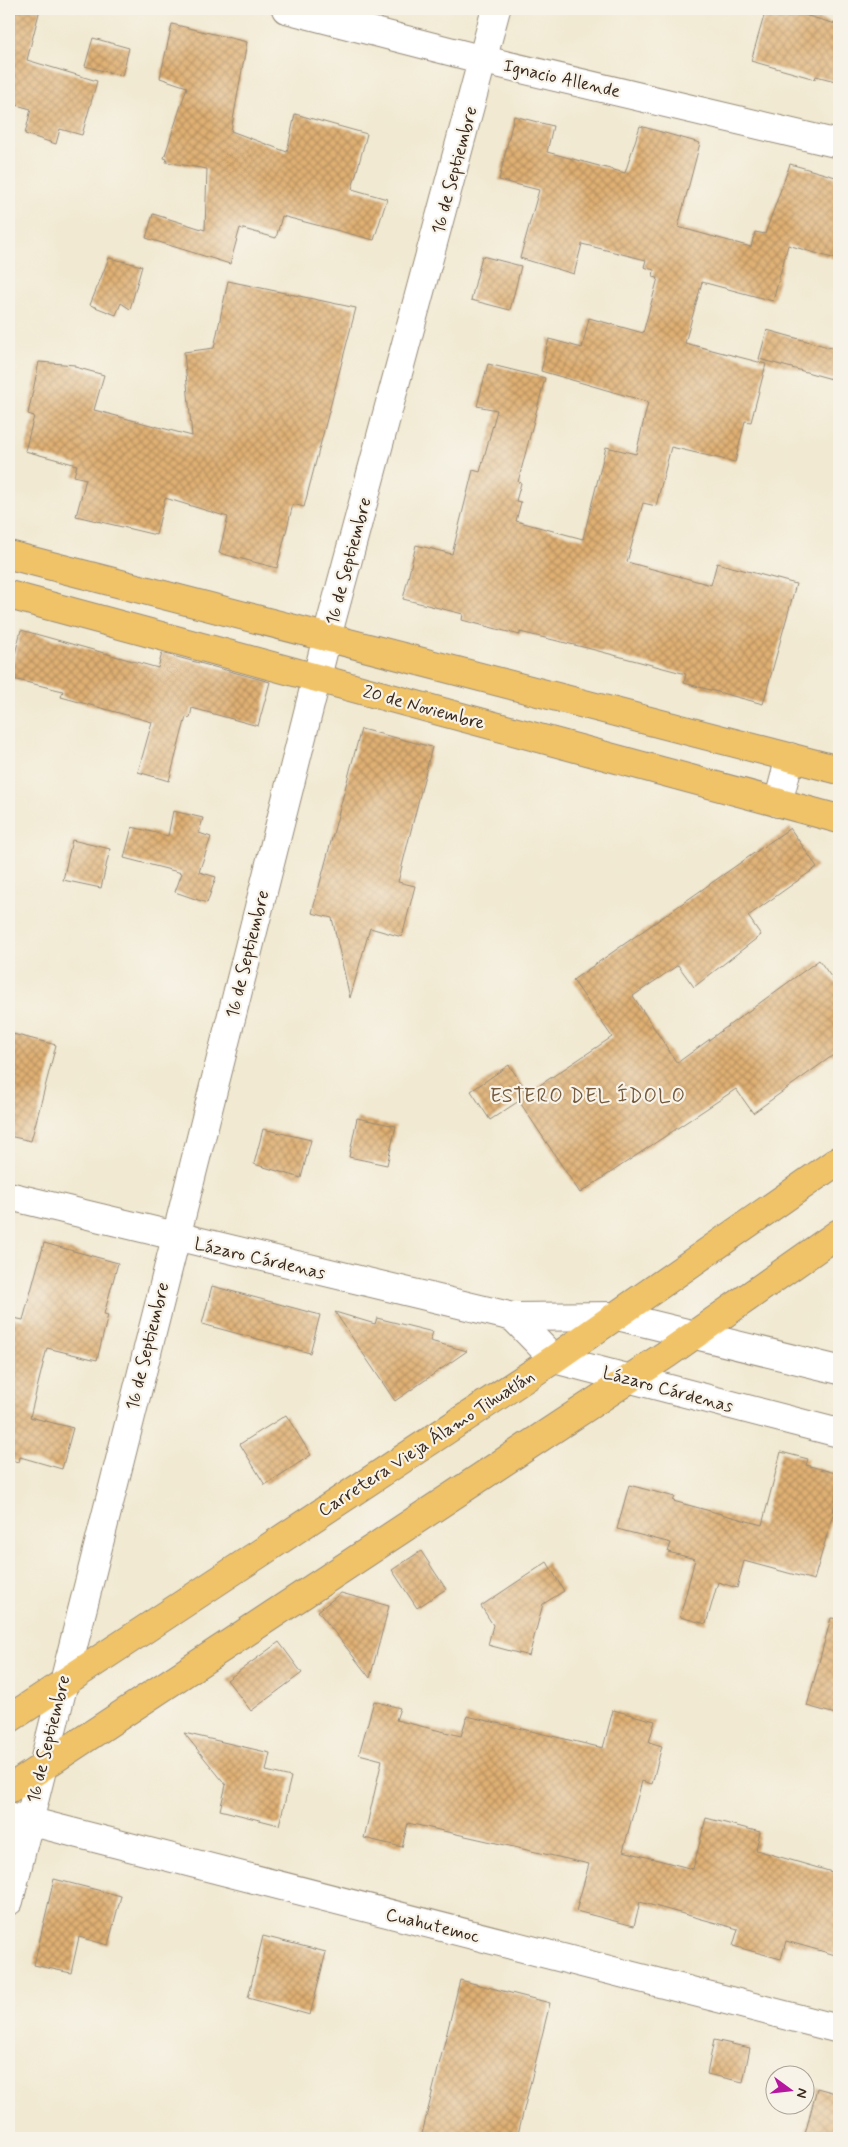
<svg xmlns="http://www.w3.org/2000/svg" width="848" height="2147" viewBox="0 0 848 2147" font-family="Mynerve,sans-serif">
  <defs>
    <pattern id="building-cross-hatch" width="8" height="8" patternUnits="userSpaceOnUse" patternTransform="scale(1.25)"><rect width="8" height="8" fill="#dfb073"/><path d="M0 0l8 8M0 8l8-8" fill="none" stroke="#b68f5e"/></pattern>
  </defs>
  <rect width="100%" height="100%" fill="#f7f3e8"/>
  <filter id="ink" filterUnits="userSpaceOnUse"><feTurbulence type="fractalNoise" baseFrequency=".02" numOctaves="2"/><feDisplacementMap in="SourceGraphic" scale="10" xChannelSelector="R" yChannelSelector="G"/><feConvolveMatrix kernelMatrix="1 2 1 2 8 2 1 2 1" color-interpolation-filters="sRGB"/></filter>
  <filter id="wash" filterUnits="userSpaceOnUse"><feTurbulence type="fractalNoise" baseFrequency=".0096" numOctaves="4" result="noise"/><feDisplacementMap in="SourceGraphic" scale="20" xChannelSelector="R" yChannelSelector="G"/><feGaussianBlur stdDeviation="1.12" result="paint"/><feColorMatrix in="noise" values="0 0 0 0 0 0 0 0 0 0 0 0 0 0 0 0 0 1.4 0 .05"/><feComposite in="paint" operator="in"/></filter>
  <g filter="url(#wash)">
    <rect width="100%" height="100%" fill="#f1e9d1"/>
    <g id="blocks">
      <g fill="url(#building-cross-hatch)">
        <path d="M9,9h31l-13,51 70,21 -15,54 -22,-6 -4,15 -31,-10 6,-25 -22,-6z"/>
        <path d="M766,9h18l55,16v57l-23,-6 -1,3 -64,-18z"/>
        <path d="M172,24l75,18 -16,89 56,21 8,-38 72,20 -15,55 35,10 -13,41 -92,-24 -6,22 -36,-10 -10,36 -84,-26 7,-24 52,16 2,-61 -41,-7 1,-3 -3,-1 23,-71 -27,-9z"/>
        <path d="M93,38l36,10 -7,28 -37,-10z"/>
        <path d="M514,116l39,10 -6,26 78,21 15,-47 60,17 -22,84 73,20 4,-15 10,2 25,-70 49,14v82l-51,-15 -15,56 -71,-19 -17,61 81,21 -15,58 -6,-1 -10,41 -64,-15 -15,59 -13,-3 -16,59 84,23 6,-22 79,21 -33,120 -79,-21 2,-9 -99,-26 -67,-16v3l-58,-15 1,-6 -60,-15 13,-54 36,9 21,-84 7,2 17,-62 -20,-4 11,-42 57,14 -27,104 3,1 -5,18 5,1 -5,19 67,18 23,-92 30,7 12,-52 -107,-31 8,-32 33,9 7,-30 54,15 15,-55 -5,-1 1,-7 -10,-3 2,-7 -64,-16 -8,30 -54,-16 19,-68 -40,-10z"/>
        <path d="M482,256l39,10 -11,44 -39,-10z"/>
        <path d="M109,258l33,8 -12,43 -9,-6 -5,12 -26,-10z"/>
        <path d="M228,281l128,27 -52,199 -11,-3 -16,64 -58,-15 9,-36 -63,-19 -9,37 -80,-19 10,-37 -12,-3 3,-11 -52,-14 9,-35 -6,-2 11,-52 36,3v2l29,8 -10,35 98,26 -8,-84 30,-4z"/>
        <path d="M767,330l72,20v31l-80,-22z"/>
        <path d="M21,630l137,38 4,-15 108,29 -12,44 -66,-18 -2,10 -4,-1 -17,64 -31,-9 14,-50 -91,-25 2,-6 -54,-13z"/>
        <path d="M361,729l71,18 -34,135 17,4 -13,51 -32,-9 -20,70 -18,-80 -20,-5z"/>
        <path d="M173,811l30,7 -4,15 12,4 -12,35 17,5 -9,26 -32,-11 7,-19 -58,-15 8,-31 36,9z"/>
        <path d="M790,828l27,39 -69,49 13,19 -67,52 -16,-22 -45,31 44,67 142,-103 20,28v63l-86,62 -17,-24 -156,104 -61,-92 -29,19 -19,-29 38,-26 19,28 84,-56 -39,-57z"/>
        <path d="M72,840l38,9 -9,39 -38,-8z"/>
        <path d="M9,1033l47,12 -25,96 -22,-5z"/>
        <path d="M357,1118l39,8 -9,39 -38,-8z"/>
        <path d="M263,1129l48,11 -10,38 -47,-14z"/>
        <path d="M44,1243l74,20 -14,51 4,1 -11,45 -50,-12 -17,69 43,11 -11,41 -42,-12 -1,5 -10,-2v-143l14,3z"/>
        <path d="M212,1286l108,29 -10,38 -108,-29z"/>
        <path d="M335,1312l40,12 2,-6 56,14 -3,9 37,10 -72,50z"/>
        <path d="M286,1415l25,40 -46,30 -25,-41z"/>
        <path d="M781,1452l27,7 -2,6 33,9 -6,40 -19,66 -70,-19 -7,27 -19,-6 -12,42 -26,-7 15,-58 -27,-7 3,-9 -54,-14 12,-44 46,12 -2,4 89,24z"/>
        <path d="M421,1551l25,38 -29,19 -25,-38z"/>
        <path d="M547,1562l17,29 -21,13 -14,52 -41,-11 5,-20 -12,-19z"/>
        <path d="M341,1593l48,13 -19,72 -52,-67z"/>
        <path d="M831,1618l8,1v96l-32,-9z"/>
        <path d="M279,1642l23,31 -51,38 -24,-31z"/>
        <path d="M374,1701l26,7 -4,12 65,16 6,-20 136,32 10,-38 42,11 -6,21 13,4 -10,38 -10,-3 -19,70 70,18 13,-51 54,14 -4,18 83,24v82l-53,-15 -5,18 -48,-13 5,-17 -98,-27 -6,24 -58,-15 13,-47 -181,-41 -6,24 -38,-9 18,-78 -23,-6z"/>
        <path d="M184,1733l86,20 -4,18 25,6 -12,48 -59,-15 6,-25z"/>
        <path d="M54,1879l67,17 -13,49 -29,-8 -8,36 -37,-8z"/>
        <path d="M263,1936l63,16 -16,63 -62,-17z"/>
        <path d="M460,1980l90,23 -33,135h-96z"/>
        <path d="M714,2040l36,8 -7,34 -36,-8z"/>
        <path d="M817,2088l22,6v44h-35z"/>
      </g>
    </g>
  </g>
  <g filter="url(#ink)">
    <use href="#blocks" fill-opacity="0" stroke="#968a78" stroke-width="1"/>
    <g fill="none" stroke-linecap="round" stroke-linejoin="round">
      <defs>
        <g id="minor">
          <path d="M286,9l198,51 355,84"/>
          <path d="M778,803l12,-46"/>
          <path d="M9,1196l504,121 104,-1 222,54"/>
          <path d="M513,1317l41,42 285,74"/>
          <path d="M9,1816l830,213"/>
          <path d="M9,1901l318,-1264 169,-628"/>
        </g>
        <g id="major">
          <path d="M9,555l830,215"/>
          <path d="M9,595l830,224"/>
          <path d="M9,1719l545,-360 285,-199"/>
          <path d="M9,1789l658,-435 172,-121"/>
        </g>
      </defs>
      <use href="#minor" stroke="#968a78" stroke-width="30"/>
      <use href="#major" stroke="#968a78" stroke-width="30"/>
      <use href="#minor" stroke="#fff" stroke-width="28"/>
      <use href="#major" stroke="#f0c369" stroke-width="28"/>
    </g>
  </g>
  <g text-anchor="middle" stroke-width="4.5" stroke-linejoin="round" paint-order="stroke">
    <g font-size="18" fill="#3b2a1e" stroke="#f7f3e8">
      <text transform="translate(562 78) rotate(13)" y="6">Ignacio Allende</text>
      <text transform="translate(454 170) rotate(-75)" y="6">16 de Septiembre</text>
      <text transform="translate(348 561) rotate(-75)" y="6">16 de Septiembre</text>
      <text transform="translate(424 707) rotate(15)" y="6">20 de Noviembre</text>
      <text transform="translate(247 954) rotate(-76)" y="6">16 de Septiembre</text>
      <text transform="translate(260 1258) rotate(13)" y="6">Lázaro Cárdenas</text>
      <text transform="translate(147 1346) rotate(-76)" y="6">16 de Septiembre</text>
      <text transform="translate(668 1389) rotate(15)" y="6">Lázaro Cárdenas</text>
      <text transform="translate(426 1443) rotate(-33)" y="6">Carretera Vieja Álamo Tihuatlán</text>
      <text transform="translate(48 1739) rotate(-76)" y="6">16 de Septiembre</text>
      <text transform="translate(433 1925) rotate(14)" y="6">Cuahutemoc</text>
    </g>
    <g font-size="20" letter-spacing="1" fill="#74593c" stroke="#f7f3e8">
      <text x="588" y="1102">ESTERO DEL ÍDOLO</text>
    </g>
  </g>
  <rect width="848" height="2147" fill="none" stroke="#f7f3e8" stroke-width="30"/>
  <g transform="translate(790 2090) rotate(105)"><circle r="24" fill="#f7f3e8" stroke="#aca397"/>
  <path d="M0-4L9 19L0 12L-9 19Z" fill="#b5179e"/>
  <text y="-8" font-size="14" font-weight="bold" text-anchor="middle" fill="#3b2a1e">N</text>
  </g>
</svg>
